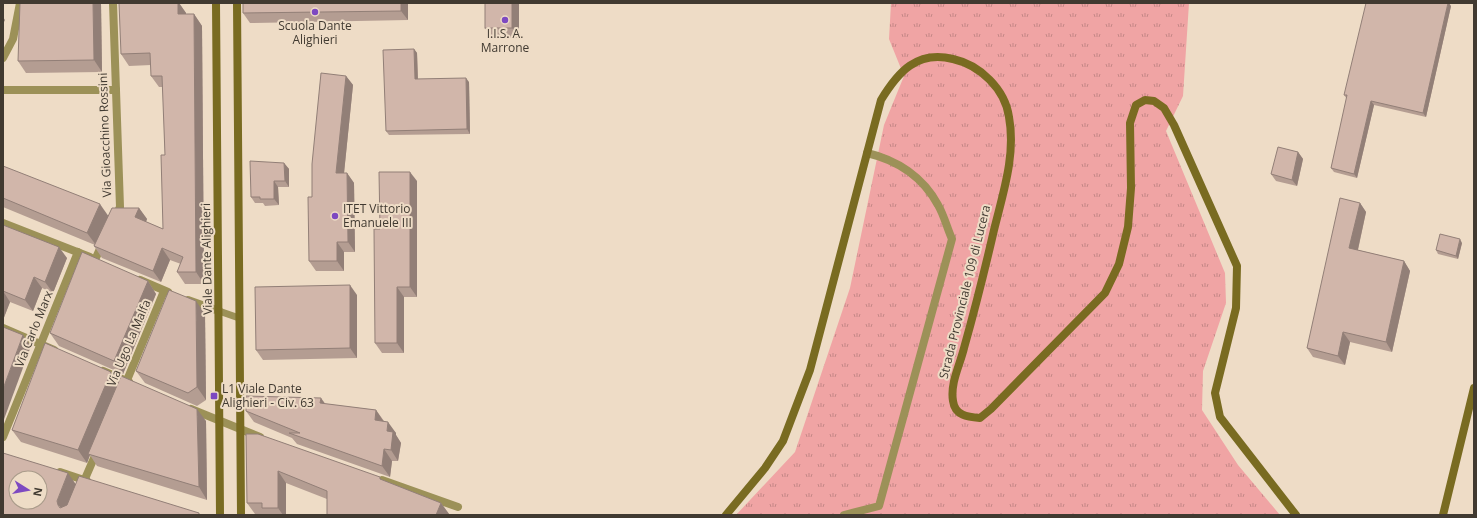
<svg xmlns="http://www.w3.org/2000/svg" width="1477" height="518" viewBox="0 0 1477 518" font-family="'Open Sans',sans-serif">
  <defs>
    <pattern id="grass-tufts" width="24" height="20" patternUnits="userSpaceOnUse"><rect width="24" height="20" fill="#f0a4a4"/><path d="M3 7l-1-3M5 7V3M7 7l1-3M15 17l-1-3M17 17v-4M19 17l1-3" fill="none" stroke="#c48786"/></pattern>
  </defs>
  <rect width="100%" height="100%" fill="#eedcc6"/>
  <path fill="url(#grass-tufts)" d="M891,3h298l-6,93 -17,35 59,142 1,30 -23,68 -1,39 36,55 42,50h-544l59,-63 55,-164 34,-163 20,-49 -15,-37z"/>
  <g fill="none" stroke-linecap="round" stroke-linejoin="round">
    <path stroke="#9c9158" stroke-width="7" d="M219,311l20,7"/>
    <g stroke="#9c9158" stroke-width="8">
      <path d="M113,3l7,204 -5,11"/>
      <path d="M3,58l10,-19 7,-36"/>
      <path d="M3,90h113"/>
      <path d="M3,223l87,34"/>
      <path d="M95,260l7,-16"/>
      <path d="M140,280l28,12"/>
      <path d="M188,300l31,11"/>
      <path d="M3,328l51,22"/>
      <path d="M103,371l26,11"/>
      <path d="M125,385l39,-94"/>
      <path d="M191,409l69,28"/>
      <path d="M3,437l75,-185"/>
      <path d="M60,472l27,9"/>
      <path d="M382,480l76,27"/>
      <path d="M81,488l16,-37"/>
      <path d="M844,515l35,-9 73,-267c-5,-11 -8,-24 -14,-34 -15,-28 -41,-45 -71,-52"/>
    </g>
    <g stroke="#796b21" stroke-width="8">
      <path d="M216,3l4,512"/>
      <path d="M237,3l4,512"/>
      <path d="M726,515l39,-47 18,-27 27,-71 71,-270c17,-28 36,-50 72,-41 27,6 52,30 56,58 7,38 -6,76 -15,113 -9,39 -19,79 -30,118 -4,17 -14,35 -11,53 2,15 15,16 27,17l11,-9 114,-116 14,-29 9,-37 3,-39 -1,-65 6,-18 9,-5 9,1 10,7 10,17 63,141 -1,42 -21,85 5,24 76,98"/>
      <path d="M1443,515l31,-127"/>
    </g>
  </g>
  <g fill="#b49d92">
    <path d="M101,3l1,69 -76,1 -8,-12z"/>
    <path d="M178,3h1l7,10v1h8l8,12 2,258h-19l-8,-12 4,-8 -11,-4 -9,22 -59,-24 -8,-12 1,-1 -92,-38v-41l105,50 31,-8 8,11 -1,3 17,7 2,-74 -2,-68h-4l-8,-11v-11l-22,1 -8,-12z"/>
    <path d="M243,3h165v17l-158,3 -7,-10z"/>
    <path d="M485,3h34v35h-27l-7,-10z"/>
    <path d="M1451,6l-25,111 -52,-12 -17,73 -23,-6 -3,-4 16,-69 -3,-4z"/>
    <path d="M414,49l3,4 1,26 51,3 1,52 -81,1 -3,-4z"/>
    <path d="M346,76l7,9 -9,88h3l7,10 1,69h-11v19h-28l-7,-10 3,-64z"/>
    <path d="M1298,152l5,7 -6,27 -21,-5 -5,-7z"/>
    <path d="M284,163l5,6v18h-11l1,18 -14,1 -2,-3h-8l-4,-6z"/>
    <path d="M417,181v116h-13v56h-22l-7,-10 5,-114z"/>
    <path d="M1360,203l6,9 -8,38 46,11 6,10 -18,81 -42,-10 -5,23 -32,-8 -6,-9z"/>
    <path d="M3,225l64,33 -14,35 -11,-5 -9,23 -23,-9 -7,18z"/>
    <path d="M1462,243l-4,16 -20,-5 -2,-4z"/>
    <path d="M148,281l8,13 -33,80 -64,-28 -9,-13z"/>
    <path d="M357,295v63l-94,2 -7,-10z"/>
    <path d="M205,314l1,86 -9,6 -52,-23 -9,-12z"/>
    <path d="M118,382l88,39 1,79 -110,-34 -7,-11 -3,8 -66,-21 -9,-12z"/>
    <path d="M326,404l50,6 8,11 12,12v2l5,8 -3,18h-6l-2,16 -93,-33 -5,-6 -38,-16 -8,-11z"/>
    <path d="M246,434l136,46 59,23 8,11 -1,1h-121v-16l-41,-16v32h-19l-1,-1h-11l-8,-11z"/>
  </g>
  <g fill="#927f77">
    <path d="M93,3h8l1,69 -8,-12z"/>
    <path d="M178,3h1l7,10v13l-8,-12z"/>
    <path d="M401,3h7v17l-7,-9z"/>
    <path d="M512,3h7v35l-7,-10z"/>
    <path d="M1448,3h1l2,3 -25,111 -3,-4z"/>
    <path d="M194,14l8,12 2,258 -8,-12z"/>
    <path d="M3,17l2,3 -2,4z"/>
    <path d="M414,49l3,4 1,31 -3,-5z"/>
    <path d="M346,76l7,9 -10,98 -7,-10z"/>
    <path d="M466,78l3,4 1,52 -3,-5z"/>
    <path d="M1371,101l3,4 -17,73 -3,-4z"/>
    <path d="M1298,152l5,7 -6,27 -5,-6z"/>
    <path d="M284,163l5,6v18l-4,-6z"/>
    <path d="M410,172l7,9v116l-7,-10z"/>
    <path d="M347,173l7,10 1,69 -7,-10z"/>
    <path d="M274,181l4,6 1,18 -5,-6z"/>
    <path d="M1360,203l6,9 -10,46 -7,-10z"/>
    <path d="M100,204l9,13 -13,28 -9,-12z"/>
    <path d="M139,208l8,11 -4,10 -8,-12z"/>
    <path d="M1460,239l2,4 -4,16 -2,-3z"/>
    <path d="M337,242l7,10v19l-7,-10z"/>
    <path d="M59,247l8,11 -14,35 -8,-11z"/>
    <path d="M162,248l8,12 -9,22 -8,-11z"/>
    <path d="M1404,261l6,10 -18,81 -6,-10z"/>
    <path d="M34,277l8,11 -9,23 -8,-11z"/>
    <path d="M148,281l8,13 -33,80 -9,-13z"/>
    <path d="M350,285l7,10v63l-7,-10z"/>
    <path d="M397,287l7,10v56l-7,-10z"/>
    <path d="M3,291l7,11 -7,18z"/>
    <path d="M196,301l9,13 1,86 -9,-13z"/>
    <path d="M1343,332l7,10 -5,23 -7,-9z"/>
    <path d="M23,335l8,11 -28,76v-33z"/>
    <path d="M111,372l8,12 -31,70 2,1 -3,8 -9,-13z"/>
    <path d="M321,398l8,11 -9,-6z"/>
    <path d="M197,409l9,12 1,79 -8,-13z"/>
    <path d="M376,410l8,12 -9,-2z"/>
    <path d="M388,422l8,11v2l5,8 -3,18 -7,-11 -4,-19z"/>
    <path d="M384,449l8,12 -2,16 -8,-11z"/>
    <path d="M278,471l8,12v32h-3l-5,-7z"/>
    <path d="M68,473l9,13 -11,27 -8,-8 -1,-4z"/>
    <path d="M441,503l8,11 -1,1h-12z"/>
  </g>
  <g fill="#d1b6aa" stroke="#927f77" fill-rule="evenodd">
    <path d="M20,3h73l1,57 -76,1z"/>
    <path d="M119,3h59v11h16l2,258h-19l6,-15 -21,-9 -9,23 -59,-25 18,-38h27l-4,9 28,12 -2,-74h4l-3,-79h-11l-1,-23 -29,1z"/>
    <path d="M243,3h158v8l-158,2z"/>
    <rect x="485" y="3" width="27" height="25"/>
    <path d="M1366,3h82l-25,110 -52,-12 -17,73 -23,-6 16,-73h-3z"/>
    <path d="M414,49l1,30 51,-1 1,51 -81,2 -3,-81z"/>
    <path d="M321,73l25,3 -10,97h11l1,69h-11v19h-28l-1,-64h4v-33z"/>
    <path d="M1278,147l20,5 -6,28 -21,-6z"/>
    <path d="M250,161l34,2 1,18h-11v18h-14v-2h-9z"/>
    <path d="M3,166l97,38 -13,29 -84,-35z"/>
    <path d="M379,172h31v115h-13v56h-22l-1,-114h6z"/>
    <path d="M1340,198l20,5 -11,45 55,13 -18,81 -43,-10 -5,24 -31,-8z"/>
    <path d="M3,225l56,22 -14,35 -11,-5 -9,23 -22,-9z"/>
    <path d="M1440,234l20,5 -4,17 -20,-6z"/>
    <path d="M82,252l66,29 -34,80 -64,-28z"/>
    <path d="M350,285v63l-94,2 -1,-63z"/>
    <path d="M169,290l27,11 1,86 -9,6 -52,-22z"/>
    <path d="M3,327l20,8 -20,54z"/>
    <path d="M45,343l66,29 -33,78 -66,-20z"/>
    <path d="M121,376l76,33 2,78 -111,-33z"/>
    <path d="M246,396l75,2 -1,5 56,7 -1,10 13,2 -1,9 6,1 -2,18 -7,-1 -2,17 -93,-33h11l-54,-22z"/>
    <path d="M246,434h12l122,43v2l61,24 -5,12h-109v-24l-49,-20v37h-16v-5h-15z"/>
    <path d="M3,453l65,20 -11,28 1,4 2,3 7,-3 12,-29 120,37v2h-196zM16,478h24v24h-24z"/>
  </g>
  <g fill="#7d49c1" stroke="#eedcc6" stroke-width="1.5">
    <circle cx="315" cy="12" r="4"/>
    <circle cx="505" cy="20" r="4"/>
    <circle cx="335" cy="216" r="4"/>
    <rect x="210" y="392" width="8" height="8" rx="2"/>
  </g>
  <g text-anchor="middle" stroke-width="4" stroke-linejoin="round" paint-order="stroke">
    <g font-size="12" fill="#413a31" stroke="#eedcc6">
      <text x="315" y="30">Scuola Dante<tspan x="315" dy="14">Alighieri</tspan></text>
      <text x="505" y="38">I.I.S. A.<tspan x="505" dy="14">Marrone</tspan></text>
      <text x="343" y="213" text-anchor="start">ITET Vittorio<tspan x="343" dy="14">Emanuele III</tspan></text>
      <text x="222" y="393" text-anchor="start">L1 Viale Dante<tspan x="222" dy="14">Alighieri - Civ. 63</tspan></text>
    </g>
    <g font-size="12" fill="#413a31" stroke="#eedcc6">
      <text transform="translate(105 135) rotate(-92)" y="4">Via Gioacchino Rossini</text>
      <text transform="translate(207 259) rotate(-91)" y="4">Viale Dante Alighieri</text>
      <text transform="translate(965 292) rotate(-76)" y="4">Strada Provinciale 109 di Lucera</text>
      <text transform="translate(34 329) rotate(-68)" y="4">Via Carlo Marx</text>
      <text transform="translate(129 343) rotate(-67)" y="4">Via Ugo La Malfa</text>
    </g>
  </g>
  <rect width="1477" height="518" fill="none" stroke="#413a31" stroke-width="8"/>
  <g transform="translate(28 490) rotate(101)"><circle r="19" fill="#eedcc6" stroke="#a99b8a"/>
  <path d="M0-3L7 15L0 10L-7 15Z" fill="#7d49c1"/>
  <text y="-6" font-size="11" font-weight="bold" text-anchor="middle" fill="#413a31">N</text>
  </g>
</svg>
